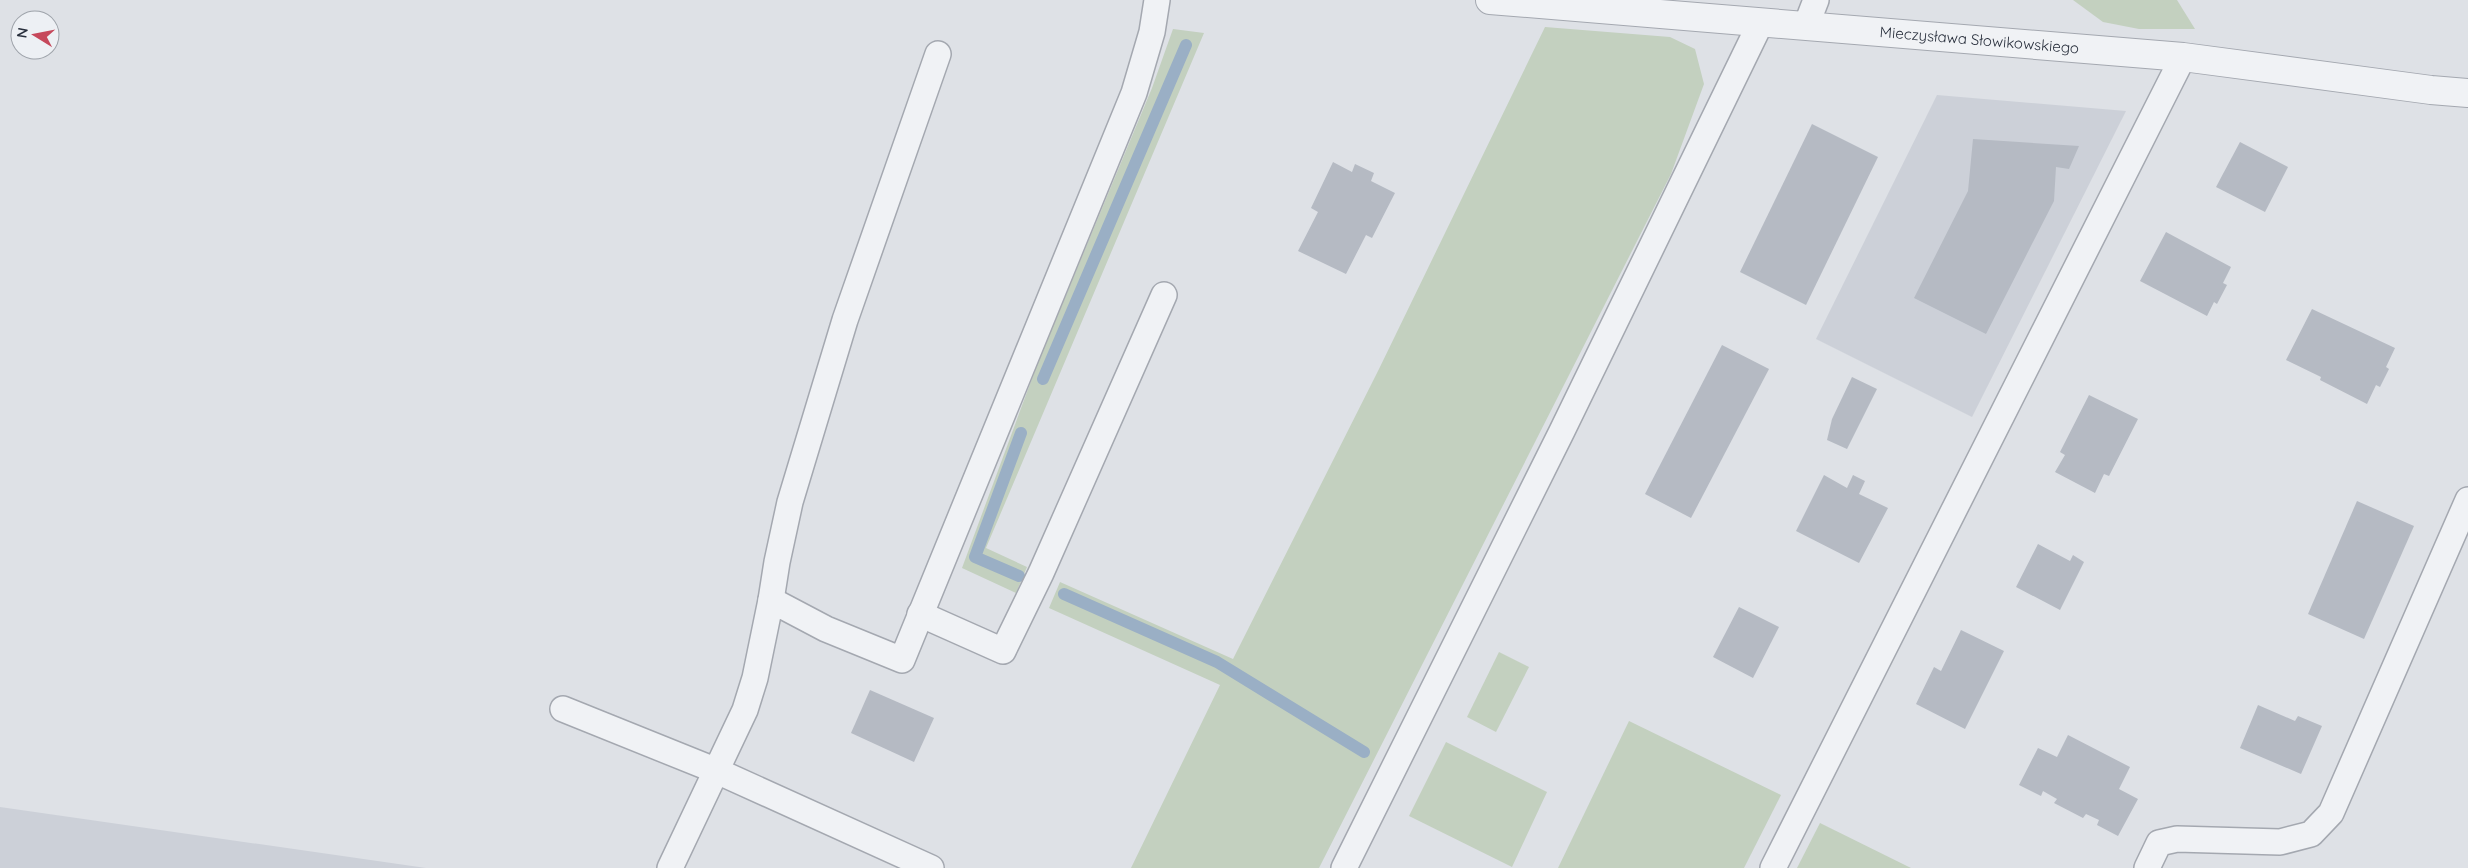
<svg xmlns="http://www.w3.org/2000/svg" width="2468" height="868" viewBox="0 0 2468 868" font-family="Quicksand,sans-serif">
  <rect width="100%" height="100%" fill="#dee1e6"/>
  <g fill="#ccd0d8">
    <path d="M1937,95l189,16 -154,306 -156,-78z"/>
    <path d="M0,807l426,61h-426z"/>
  </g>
  <g fill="#c3d0bf">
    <path d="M2073,0h104l18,29h-56l-36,-7z"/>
    <path d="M1545,27l125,10 25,12 9,35 -33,90 -352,694h-188l89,-183 -171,-77 11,-26 173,77 146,-290z"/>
    <path d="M1173,29l31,4 -218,515 41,19 -11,26 -54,-25 75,-203 115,-277z"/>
    <path d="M1499,652l30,15 -33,65 -29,-15z"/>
    <path d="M1629,721l152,74 -37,73h-186z"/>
    <path d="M1446,742l101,50 -35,75 -103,-51z"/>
    <path d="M1820,823l91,45h-114z"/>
  </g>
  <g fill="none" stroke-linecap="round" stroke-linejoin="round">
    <g stroke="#9aafc5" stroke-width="12">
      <path d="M1043,379l143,-334"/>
      <path d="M1019,576l-44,-19 46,-124"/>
      <path d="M1064,594l153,68 147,90"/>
    </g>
  </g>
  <g fill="#b5bac3">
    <path d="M1812,124l66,33 -72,148 -66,-33z"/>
    <path d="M1973,139l106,7 -10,23 -13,-2 -2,34 -68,133 -72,-36 54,-107z"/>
    <path d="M2240,142l48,25 -23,45 -49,-25z"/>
    <path d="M1333,162l19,10 3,-8 19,9 -3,8 24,12 -23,45 -6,-3 -20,39 -48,-23 20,-39 -7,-4z"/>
    <path d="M2166,232l65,35 -8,16 4,2 -10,19 -3,-2 -7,14 -67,-35z"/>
    <path d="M2312,309l83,39 -9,19 3,2 -9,18 -4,-2 -9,19 -47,-24 1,-3 -35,-17z"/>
    <path d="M1722,345l47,24 -78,149 -46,-24z"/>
    <path d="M1852,377l25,12 -30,60 -20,-9 5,-21z"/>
    <path d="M2089,395l49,24 -29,57 -5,-2 -9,19 -40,-21 10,-17 -5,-3z"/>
    <path d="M1824,475l23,13 6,-13 12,6 -6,13 29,14 -29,55 -63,-32z"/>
    <path d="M2357,501l57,25 -50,113 -56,-25z"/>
    <path d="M2038,544l32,17 3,-6 11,7 -24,48 -44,-23z"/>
    <path d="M1739,607l40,20 -26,51 -40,-21z"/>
    <path d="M1961,630l43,21 -39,78 -49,-25 18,-37 7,4z"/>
    <path d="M870,690l64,28 -20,44 -63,-29z"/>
    <path d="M2258,705l37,16 3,-5 24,10 -21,48 -61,-26z"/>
    <path d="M2068,735l62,32 -11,22 19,10 -20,37 -21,-11 2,-5 -13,-6 -3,4 -29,-15 3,-4 -14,-8 -2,5 -22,-11 19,-37 19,9z"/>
  </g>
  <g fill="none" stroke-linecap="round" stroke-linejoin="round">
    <defs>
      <g id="lane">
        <path d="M1806,26l10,-26"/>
        <path d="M771,600l6,-38 13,-60 55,-182 93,-266"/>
        <path d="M920,614l83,37 38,-78 123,-278"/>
        <path d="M563,709l154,62 214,97"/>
        <path d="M670,868l75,-158 10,-32 16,-78 55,29 76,31 232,-567 18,-61 5,-32"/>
        <path d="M1344,868l218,-437 199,-409"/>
        <path d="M1773,868l410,-811"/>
        <path d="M2147,868l12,-25 18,-4 103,3 31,-8 20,-21 137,-313"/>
      </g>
      <g id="street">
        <path id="s1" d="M1490,0l693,57 248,33 37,3"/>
      </g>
    </defs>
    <use href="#lane" stroke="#a4a8b0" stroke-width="28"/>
    <use href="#street" stroke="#a4a8b0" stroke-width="30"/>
    <use href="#lane" stroke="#f0f2f5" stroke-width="25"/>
    <use href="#street" stroke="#f0f2f5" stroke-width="28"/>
  </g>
  <g text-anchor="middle" stroke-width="5" stroke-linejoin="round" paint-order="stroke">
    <g font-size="15" fill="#282f3c" stroke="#edf0f4">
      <text dy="5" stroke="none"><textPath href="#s1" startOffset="491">Mieczysława Słowikowskiego</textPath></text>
    </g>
  </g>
  <g transform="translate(35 35) rotate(280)"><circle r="24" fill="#edf0f4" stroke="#9ea3aa"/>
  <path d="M0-4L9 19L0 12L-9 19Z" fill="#c6485b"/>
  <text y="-8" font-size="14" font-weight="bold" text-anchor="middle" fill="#282f3c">N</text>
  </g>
</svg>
